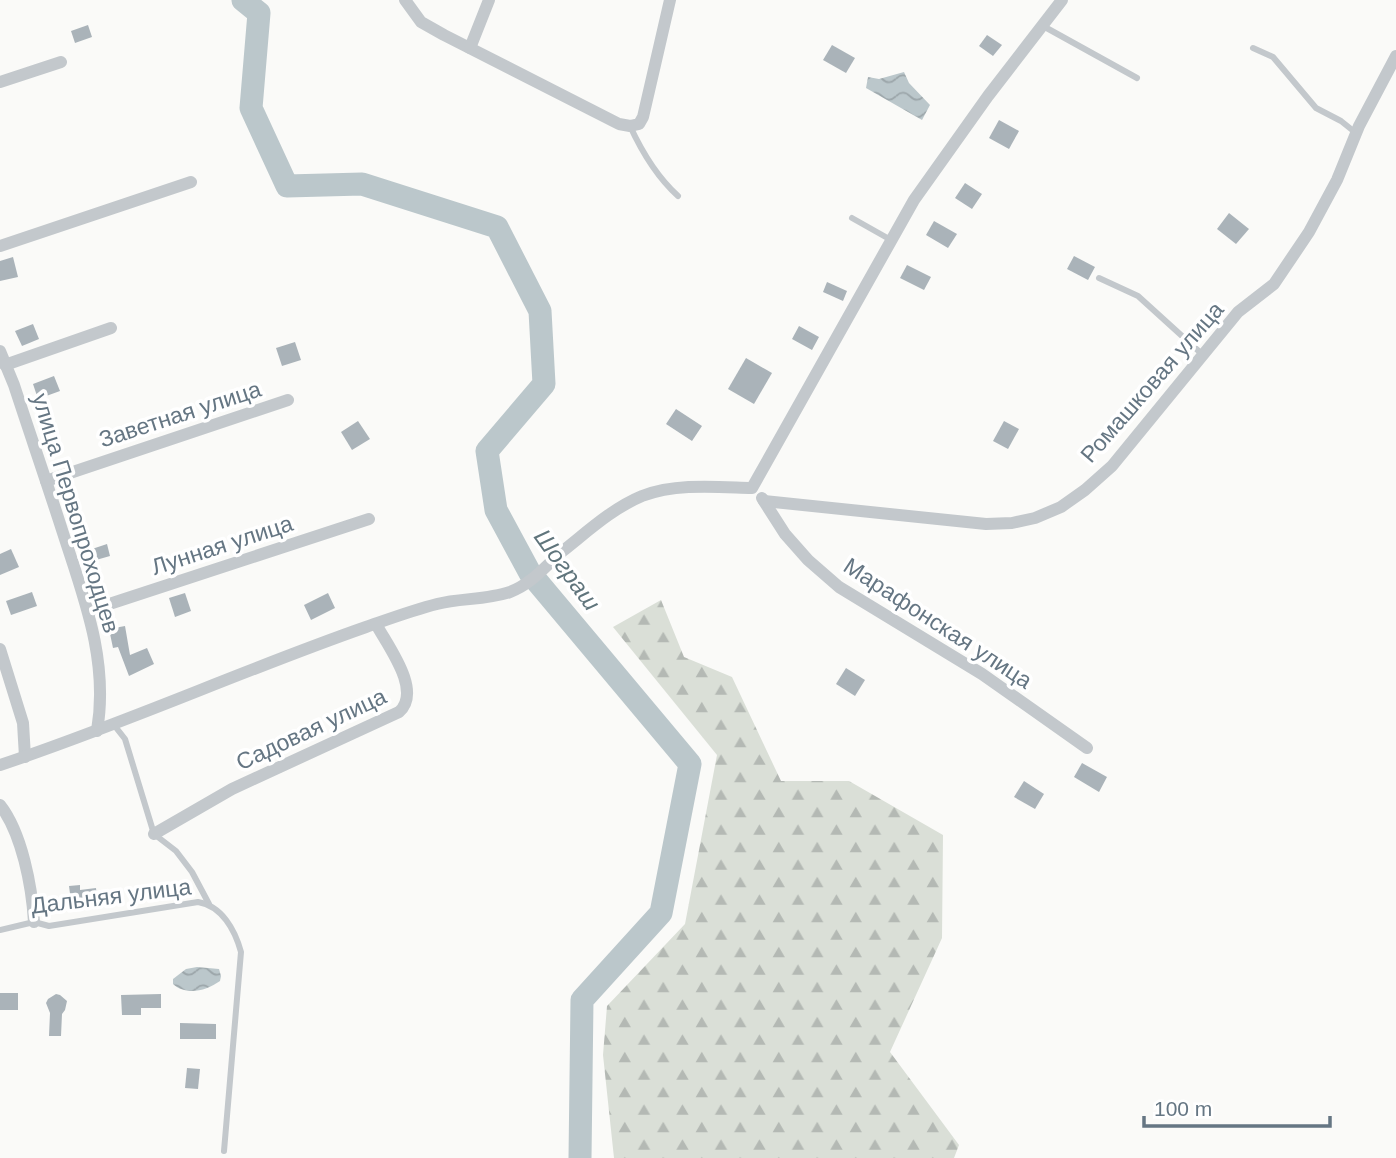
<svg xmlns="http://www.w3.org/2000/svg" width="1396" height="1158" viewBox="0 0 1396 1158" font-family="Helvetica,sans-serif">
  <defs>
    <pattern id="forest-firs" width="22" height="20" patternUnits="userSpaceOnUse" patternTransform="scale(1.75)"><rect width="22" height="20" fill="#dadfd7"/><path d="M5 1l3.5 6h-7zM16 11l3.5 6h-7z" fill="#b4b9b4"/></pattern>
    <pattern id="water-waves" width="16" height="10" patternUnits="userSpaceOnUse" patternTransform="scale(1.75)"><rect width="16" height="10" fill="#bbc7cb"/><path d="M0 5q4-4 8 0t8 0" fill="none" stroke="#9ca6aa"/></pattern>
  </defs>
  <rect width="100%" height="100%" fill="#fafaf8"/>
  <path fill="url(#forest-firs)" d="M661,600l23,57 48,20 49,104h68l94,54 -1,103 -52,114 69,93 -5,13h-340l-11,-103 4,-49 78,-82 32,-169 -104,-128z"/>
  <g fill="url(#water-waves)">
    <path d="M904,72l5,11 21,22 -8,15 -56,-32 2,-11 11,2z"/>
    <path d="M197,967l22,2 2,7 -1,5c-14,10 -34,15 -47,3v-5l13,-10z"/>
  </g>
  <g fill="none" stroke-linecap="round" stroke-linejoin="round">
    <path stroke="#bbc7cb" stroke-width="23" d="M243,0l16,13 -8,95 36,78 75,-2 135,43 43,84 4,73 -57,67 9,59 34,63 160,191 -29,149 -79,87 -2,158"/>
  </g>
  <g fill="#aab3b9">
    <path d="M88,25l4,12 -17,6 -4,-12z"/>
    <path d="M987,35l15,10 -9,11 -14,-10z"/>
    <path d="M832,45l23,13 -9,15 -23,-13z"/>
    <path d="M999,120l20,11 -10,18 -20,-11z"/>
    <path d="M965,183l17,11 -10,15 -17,-11z"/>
    <path d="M1229,213l20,16 -13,15 -19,-15z"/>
    <path d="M934,221l23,13 -9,14 -22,-13z"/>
    <path d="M1074,256l21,11 -7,13 -21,-11z"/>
    <path d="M13,257l5,20 -18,4v-20z"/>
    <path d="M907,265l24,12 -7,13 -24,-12z"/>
    <path d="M827,282l20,9 -4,10 -20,-9z"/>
    <path d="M33,324l6,15 -17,7 -7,-15z"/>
    <path d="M799,326l20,11 -7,13 -20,-11z"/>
    <path d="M295,342l6,18 -19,6 -6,-18z"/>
    <path d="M746,358l26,15 -18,31 -26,-15z"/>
    <path d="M54,376l6,15 -22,8 -5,-15z"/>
    <path d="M676,409l26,17 -10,15 -26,-17z"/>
    <path d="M358,421l12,18 -18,11 -11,-18z"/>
    <path d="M1004,421l15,8 -11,20 -15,-8z"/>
    <path d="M107,544l3,12 -21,6 -3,-11z"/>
    <path d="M11,549l8,18 -19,8v-21z"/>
    <path d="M32,592l5,14 -26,9 -5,-14z"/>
    <path d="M185,593l6,18 -16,6 -6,-19z"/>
    <path d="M328,593l7,15 -24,12 -7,-15z"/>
    <path d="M125,626l5,29 17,-7 7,16 -25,12 -11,-29 -5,1 -4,-19z"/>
    <path d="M846,668l19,12 -10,16 -19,-12z"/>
    <path d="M1082,763l25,14 -8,15 -25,-15z"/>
    <path d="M1024,781l20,13 -9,15 -21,-12z"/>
    <path d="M80,885v5l16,-2 1,10 -26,3 -2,-15z"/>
    <rect x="0" y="993" width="18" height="17"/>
    <path d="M56,994l4,1 7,6 -2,9 -3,4 -1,22h-12l1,-23 -4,-10 2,-4z"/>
    <path d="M161,994v14h-20v7h-19l-1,-20z"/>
    <path d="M180,1023l36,1v15h-36z"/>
    <path d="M187,1068l13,1 -2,20 -13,-1z"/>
  </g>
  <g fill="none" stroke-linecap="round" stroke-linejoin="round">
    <g stroke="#c3c8cc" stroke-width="6">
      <path d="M1043,26l94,52"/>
      <path d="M1253,48l20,9 43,51 25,13 15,12"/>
      <path d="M630,126c12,26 27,51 48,70"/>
      <path d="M852,218l39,22"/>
      <path d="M1099,278l39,18 65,59"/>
      <path d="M114,725l11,14 29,95 22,17 16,21 17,32"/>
      <path d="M0,930l34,-8 15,4 149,-24c24,4 37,28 43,50l-17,199"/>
    </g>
    <g stroke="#c3c8cc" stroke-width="12">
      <path d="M405,0l16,22 23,13 175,89 11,2 9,-2 4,-7 27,-117"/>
      <path d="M470,48l19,-48"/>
      <path d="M0,82l61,-20"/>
      <path d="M0,246l191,-64"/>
      <path d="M0,351l14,34c16,49 33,98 49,148 21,65 46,128 34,198"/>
      <path d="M5,365l106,-37"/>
      <path d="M46,481l242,-81"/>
      <path d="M762,498l23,36 23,26 31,27 143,87 105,74"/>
      <path d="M764,501l222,23 26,-1 23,-5 26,-11 24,-17 27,-24 126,-154 36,-28 35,-52 28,-52 22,-54 37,-70"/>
      <path d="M88,611l281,-92"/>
      <path d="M0,649l23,74 2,34"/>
      <path d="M0,765c124,-41 243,-95 366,-138 23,-8 47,-17 71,-23 23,-6 50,-4 73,-12 22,-8 36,-27 54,-42 24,-19 49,-42 78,-54 35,-13 74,-9 110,-8l162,-288 74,-104 74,-96"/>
      <path d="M0,805c22,28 32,82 34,117"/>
      <path d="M154,834l78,-45 167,-77c24,-21 -12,-67 -23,-88"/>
    </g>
  </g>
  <g text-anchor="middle" stroke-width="7" stroke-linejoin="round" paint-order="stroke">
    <g font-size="23" fill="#657683" stroke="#fff">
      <text transform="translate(1152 382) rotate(-49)" y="8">Ромашковая улица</text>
      <text transform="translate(180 414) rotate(-18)" y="8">Заветная улица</text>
      <text transform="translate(76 513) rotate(73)" y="8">улица Первопроходцев</text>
      <text transform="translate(222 545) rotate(-18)" y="8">Лунная улица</text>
      <text transform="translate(938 623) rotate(33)" y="8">Марафонская улица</text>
      <text transform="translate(311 729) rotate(-25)" y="8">Садовая улица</text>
      <text transform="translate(111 896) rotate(-7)" y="8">Дальняя улица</text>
    </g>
    <g font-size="24" font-style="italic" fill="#60757c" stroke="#fff">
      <text transform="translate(567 570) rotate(54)" y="8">Шограш</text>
    </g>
  </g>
  <path d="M1144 1116v10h186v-10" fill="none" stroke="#657683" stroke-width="3.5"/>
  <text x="1154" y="1116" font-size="21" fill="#657683" stroke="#ffffff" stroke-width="5" paint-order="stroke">100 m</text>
</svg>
